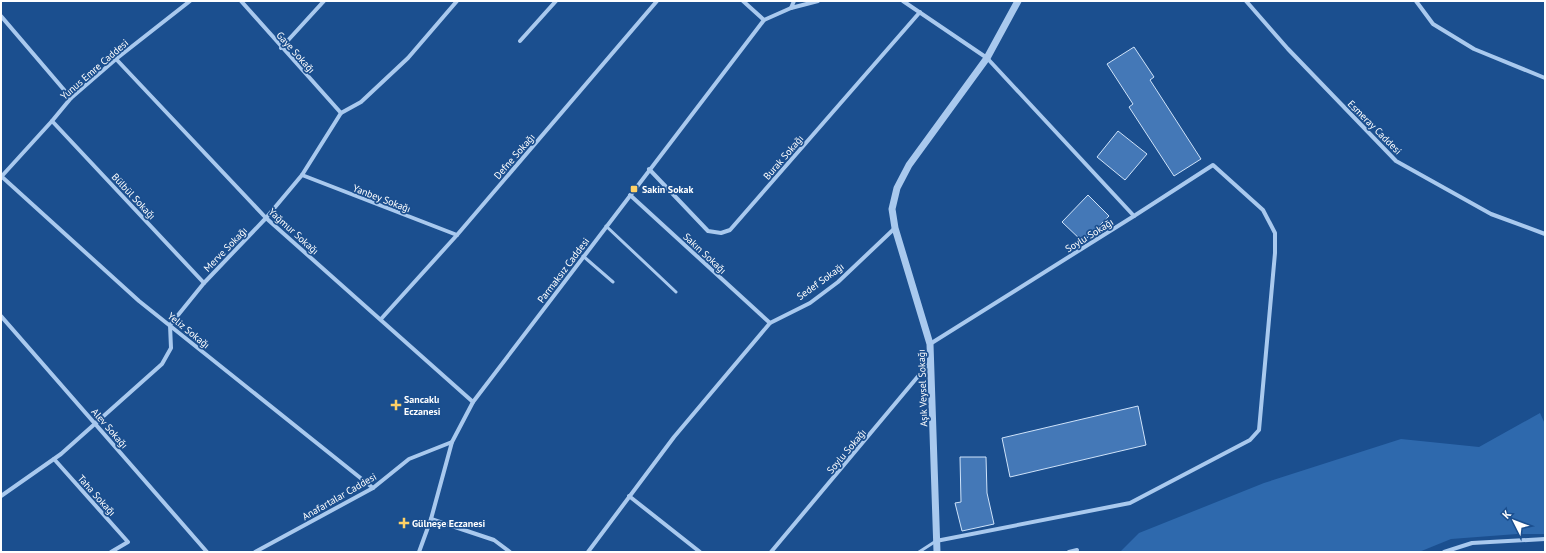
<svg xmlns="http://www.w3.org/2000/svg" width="1546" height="553" viewBox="0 0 1546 553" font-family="'PT Sans',sans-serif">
  <rect width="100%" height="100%" fill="#1b4f8f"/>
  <path fill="#2e69ad" d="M1540,413l5,11v110h-28l-66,5 -32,13h-299l19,-19 125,-50 137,-44 78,8z"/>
  <g fill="#4478b7" stroke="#cfe3fa">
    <path d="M1134,47l20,30 -4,3 51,79 -27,17 -45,-69 4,-3 -26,-40z"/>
    <path d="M1118,131l29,23 -22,26 -28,-23z"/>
    <path d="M1088,195l21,21 -26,26 -21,-20z"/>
    <path d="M1138,406l8,39 -136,32 -8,-39z"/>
    <path d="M960,457h26l1,36 7,31 -32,7 -7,-28 6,-1z"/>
  </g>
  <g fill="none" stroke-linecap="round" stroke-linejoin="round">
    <g stroke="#a9c9ee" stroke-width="3">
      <path d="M606,226l70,66"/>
      <path d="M583,256l30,26"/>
      <path d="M919,552l17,-11"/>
    </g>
    <g stroke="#a9c9ee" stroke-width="4">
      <path d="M241,1l100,112"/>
      <path d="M743,1l21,19"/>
      <path d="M903,1l84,57 147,158 79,-51 50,45 12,23v20l-16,177 -9,10 -120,63 -194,38"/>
      <path d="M1246,1l42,48 108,112 95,53 54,20"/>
      <path d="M1416,1l17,23 41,25 71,29"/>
      <path d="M791,8l3,-7"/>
      <path d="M1,16l70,82"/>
      <path d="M520,41l36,-40"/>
      <path d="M281,48l43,-47"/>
      <path d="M116,59l150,159 207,184"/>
      <path d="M52,121l152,162"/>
      <path d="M649,169l59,62 13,2 9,-3 190,-218"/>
      <path d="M302,175l155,60"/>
      <path d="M1,176l138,125 234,187"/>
      <path d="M1,177l51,-56 19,-23 45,-39 74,-58"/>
      <path d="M630,195l140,128"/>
      <path d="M1,316l206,236"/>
      <path d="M381,319l76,-84 200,-234"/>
      <path d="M930,344l204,-128"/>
      <path d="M54,459l74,83 -17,10"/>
      <path d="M1,496l60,-42 101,-90 9,-16 -1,-23 34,-42 62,-65 36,-43 39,-62 20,-11 47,-44 49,-57"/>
      <path d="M629,496l71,56"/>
      <path d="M431,519l63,21 16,12"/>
      <path d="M255,552l118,-64 36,-29 43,-17"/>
      <path d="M419,552l12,-33 21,-77 21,-40 291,-382 27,-12 27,-7"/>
      <path d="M588,552l86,-115 96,-114 40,-20 28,-21 57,-54"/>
      <path d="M771,552l159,-190"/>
      <path d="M1069,552l8,-2"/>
      <path d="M1444,552l28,-9 73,-4"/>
    </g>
    <path stroke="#a9c9ee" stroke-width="7" d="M937,552l-7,-208 -35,-116 -3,-19 5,-21 12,-23 78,-107 31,-57"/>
  </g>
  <g fill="#ffd166" stroke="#1b4f8f" stroke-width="1.5">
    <rect x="630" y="185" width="8" height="8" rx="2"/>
    <path d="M394 399h4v4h4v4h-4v4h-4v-4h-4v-4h4z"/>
    <path d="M402 517h4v4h4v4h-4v4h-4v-4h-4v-4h4z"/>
  </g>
  <g text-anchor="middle" stroke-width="3.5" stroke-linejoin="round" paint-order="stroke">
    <g font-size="10" fill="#fff" stroke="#1b4f8f">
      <text transform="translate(296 52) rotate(48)" y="4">Gaye Sokağı</text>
      <text transform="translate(94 69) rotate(-41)" y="4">Yunus Emre Caddesi</text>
      <text transform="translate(1375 127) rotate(45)" y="4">Esmeray Caddesi</text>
      <text transform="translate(514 156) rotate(-49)" y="4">Defne Sokağı</text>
      <text transform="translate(783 157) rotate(-49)" y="4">Burak Sokağı</text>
      <text transform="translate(134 196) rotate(47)" y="4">Bülbül Sokağı</text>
      <text transform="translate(382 198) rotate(21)" y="4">Yanbey Sokağı</text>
      <text transform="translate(294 231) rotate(42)" y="4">Yağmur Sokağı</text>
      <text transform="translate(1089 235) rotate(-32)" y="4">Soylu Sokağı</text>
      <text transform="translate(225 249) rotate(-46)" y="4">Merve Sokağı</text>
      <text transform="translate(705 253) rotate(43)" y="4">Sakın Sokağı</text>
      <text transform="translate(563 270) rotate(-53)" y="4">Parmaksız Caddesi</text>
      <text transform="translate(820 281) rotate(-36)" y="4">Sedef Sokağı</text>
      <text transform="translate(189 330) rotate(39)" y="4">Yeliz Sokağı</text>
      <text transform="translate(922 388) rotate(-92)" y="4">Aşık Veysel Sokağı</text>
      <text transform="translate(110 428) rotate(49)" y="4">Alev Sokağı</text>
      <text transform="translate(846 451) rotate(-50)" y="4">Soylu Sokağı</text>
      <text transform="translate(97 495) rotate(48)" y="4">Taha Sokağı</text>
      <text transform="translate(339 496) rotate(-30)" y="4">Anafartalar Caddesi</text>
    </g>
    <g font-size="10" font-weight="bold" fill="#fff" stroke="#1b4f8f" text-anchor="start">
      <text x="642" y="193">Sakin Sokak</text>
      <text x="404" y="403">Sancaklı<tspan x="404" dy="12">Eczanesi</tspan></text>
      <text x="412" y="527">Gülneşe Eczanesi</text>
    </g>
  </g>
  <rect width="1546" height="553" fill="none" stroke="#ffffff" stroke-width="4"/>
  <g transform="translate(1514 521) rotate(312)" stroke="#1b4f8f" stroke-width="3" paint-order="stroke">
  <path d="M0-3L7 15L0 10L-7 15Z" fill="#ffffff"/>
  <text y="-6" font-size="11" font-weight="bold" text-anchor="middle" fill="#ffffff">K</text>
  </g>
</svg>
